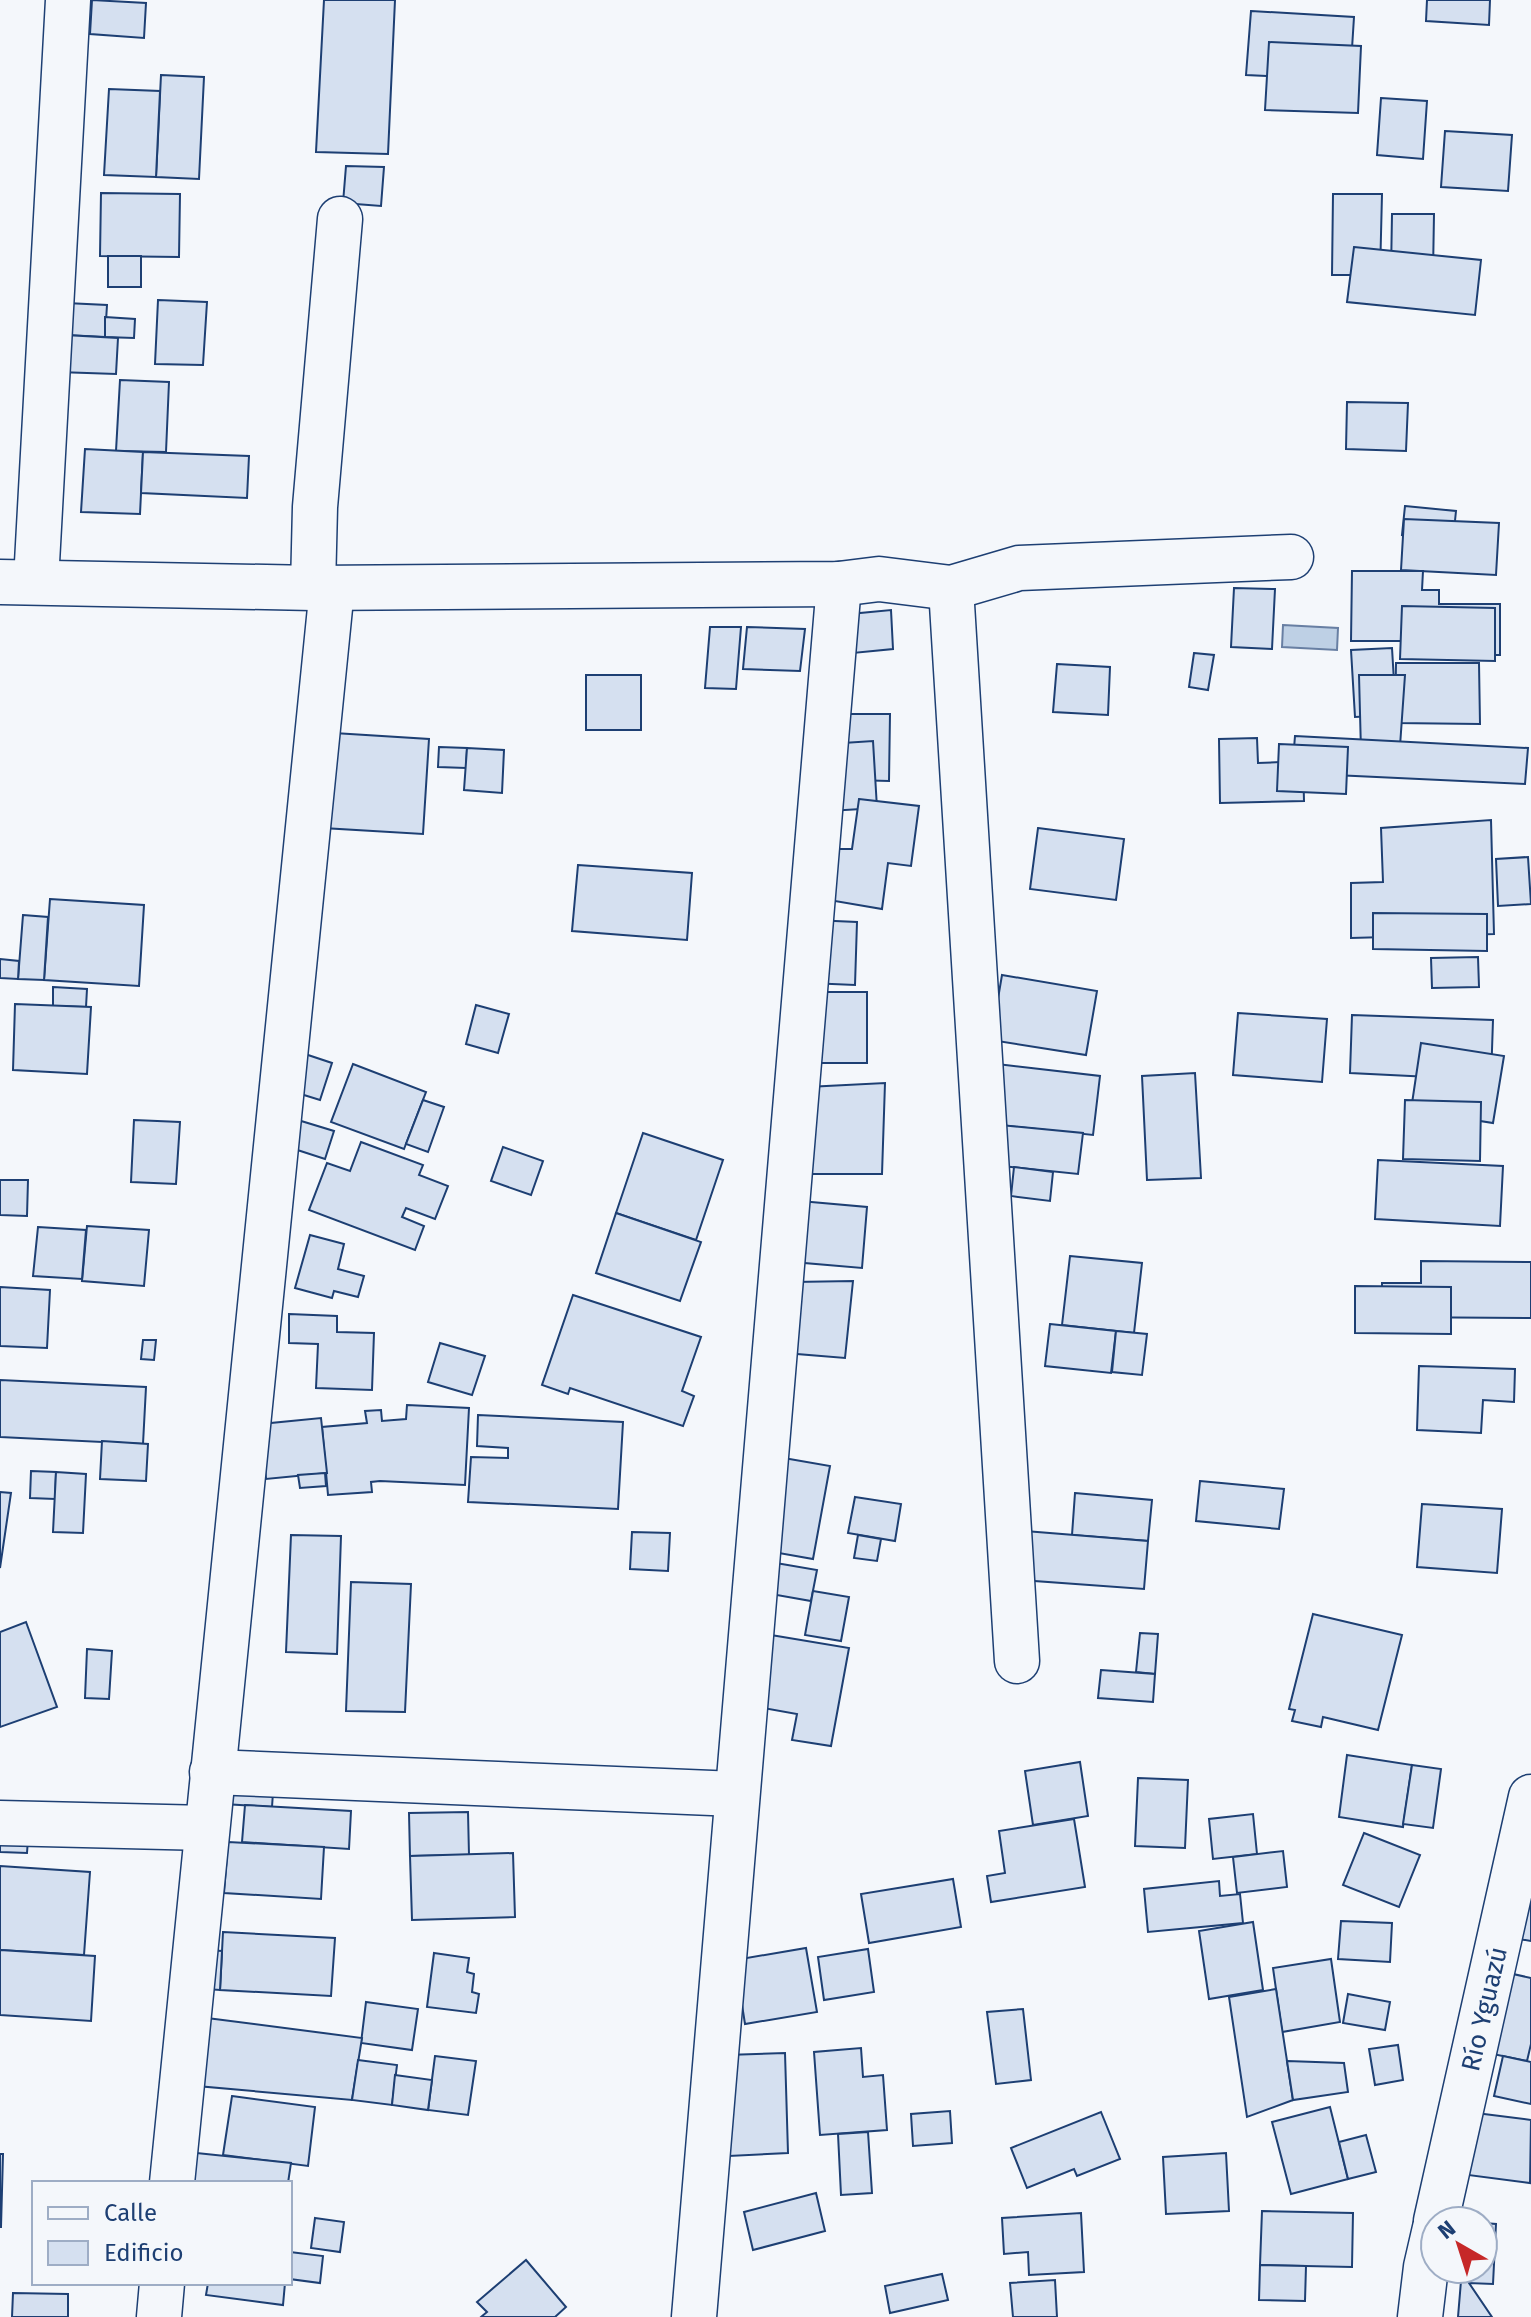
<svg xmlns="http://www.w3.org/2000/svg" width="1531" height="2317" viewBox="0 0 1531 2317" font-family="'Fira Sans',sans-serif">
  <rect width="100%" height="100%" fill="#f4f7fb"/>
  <path fill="#bed0e5" stroke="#687fa3" stroke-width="2" d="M1283,625l55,3 -1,22 -55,-3z"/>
  <g fill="#d5e0f0" stroke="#1d3f73" stroke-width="2">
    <path d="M92,0l54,3 -2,35 -54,-4z"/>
    <path d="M324,0h71l-7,154 -72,-2z"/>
    <path d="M1427,0h63l-1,25 -63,-4z"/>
    <path d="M1251,11l103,6 -4,63 -104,-5z"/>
    <path d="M1269,42l92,4 -3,67 -93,-3z"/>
    <path d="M161,75l43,2 -5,102 -43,-2z"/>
    <path d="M109,89l51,2 -4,86 -52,-2z"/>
    <path d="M1381,98l46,3 -4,58 -46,-4z"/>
    <path d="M1445,131l67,4 -4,56 -67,-4z"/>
    <path d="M346,166l38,1 -3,39 -38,-3z"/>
    <path d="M101,193l79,1 -1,63 -79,-1z"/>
    <path d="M1333,194h49l-2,81h-48z"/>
    <path d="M1392,214h42l-1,59h-42z"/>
    <path d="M1354,247l127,13 -6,55 -128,-13z"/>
    <rect x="108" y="256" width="33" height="31"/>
    <path d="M158,300l49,2 -4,63 -48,-1z"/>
    <path d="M66,303l41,2 -2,32 -40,-2z"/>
    <path d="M105,317l30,2 -1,19 -29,-1z"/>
    <path d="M65,335l53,3 -2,36 -58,-2z"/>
    <path d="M120,380l49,2 -3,70 -50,-1z"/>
    <path d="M1347,402l61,1 -2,48 -60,-2z"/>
    <path d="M85,449l58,3 -3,62 -59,-2z"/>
    <path d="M143,452l106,4 -2,42 -106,-5z"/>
    <path d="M1405,506l51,5 -3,29 -51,-5z"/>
    <path d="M1404,519l95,4 -3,52 -95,-5z"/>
    <path d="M1352,571h71l-1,19h17v14h61v51h-79v-14h-70z"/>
    <path d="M1234,588l41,1 -3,60 -41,-2z"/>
    <path d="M1402,606l93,2v53l-95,-2z"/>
    <path d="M891,610l2,39 -40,4 -3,-39z"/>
    <path d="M710,627h31l-5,62 -31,-1z"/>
    <path d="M747,627l58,2 -5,42 -57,-2z"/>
    <path d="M1392,648l4,67 -41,2 -4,-67z"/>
    <path d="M1194,653l20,2 -6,35 -19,-3z"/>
    <path d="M1396,663h83l1,61 -85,-1z"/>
    <path d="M1057,664l53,3 -2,48 -55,-3z"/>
    <rect x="586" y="675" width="55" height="55"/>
    <path d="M1359,675h46l-5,71 -39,5z"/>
    <path d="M836,714h54l-1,67 -36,-1v18h-24z"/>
    <path d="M334,733l95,6 -6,95 -100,-6z"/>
    <path d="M1295,736l233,12 -3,36 -233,-11z"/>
    <path d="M1257,738l1,25 45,-2 1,40 -84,2 -1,-64z"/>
    <path d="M873,741l4,67 -48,3 -1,-67z"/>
    <path d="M1279,744l69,3 -2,47 -69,-3z"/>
    <path d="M439,747l28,1 -1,20 -28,-1z"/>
    <path d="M467,748l37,2 -2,43 -38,-3z"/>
    <path d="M859,799l60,7 -8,60 -23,-3 -6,46 -59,-10 3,-50h26z"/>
    <path d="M1491,820l3,114 -143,4v-55l32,-1 -2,-54z"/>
    <path d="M1038,828l86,11 -8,61 -86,-11z"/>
    <path d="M1528,857l3,47 -33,2 -2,-47z"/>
    <path d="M578,865l114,8 -5,67 -115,-9z"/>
    <path d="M50,899l94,6 -5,81 -95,-6z"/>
    <path d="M1373,913l114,1v37l-114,-2z"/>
    <path d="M23,915l25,2 -4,63 -26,-1z"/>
    <path d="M812,920l45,2 -2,63 -46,-2z"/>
    <path d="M1478,957l1,30 -47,1 -1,-30z"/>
    <path d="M0,959l19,2 -1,18 -18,-1z"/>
    <path d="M1002,975l95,16 -11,64 -95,-15z"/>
    <path d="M53,987l34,2 -1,18 -33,-1z"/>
    <path d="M808,992h59v71h-58z"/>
    <path d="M15,1004l76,3 -4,67 -74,-4z"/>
    <path d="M476,1005l33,9 -11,39 -32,-9z"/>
    <path d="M1238,1013l89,6 -5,63 -89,-7z"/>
    <path d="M1352,1015l141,5 -2,60 -141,-7z"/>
    <path d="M1421,1043l83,13 -11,67 -82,-13z"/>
    <path d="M302,1053l30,10 -12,37 -29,-9z"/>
    <path d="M353,1064l73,28 -22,57 -73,-27z"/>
    <path d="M997,1064l103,12 -7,59 -103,-11z"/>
    <path d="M1195,1073l6,105 -54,2 -5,-104z"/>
    <path d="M885,1083l-3,91h-80l5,-87z"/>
    <path d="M423,1100l21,7 -16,45 -22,-8z"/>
    <path d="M1405,1100l76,2 -1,59 -77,-2z"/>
    <path d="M288,1117l46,14 -9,28 -46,-15z"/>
    <path d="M134,1120l46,2 -4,62 -45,-2z"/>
    <path d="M990,1124l93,9 -5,41 -85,-9z"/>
    <path d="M643,1133l80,27 -27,80 -80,-27z"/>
    <path d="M361,1142l62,23 -4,10 29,11 -13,33 -29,-11 -4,9 22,9 -9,24 -106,-40 18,-47 23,8z"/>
    <path d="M503,1147l40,14 -12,34 -40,-14z"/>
    <path d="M1378,1160l125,6 -3,60 -125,-7z"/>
    <path d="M1014,1167l39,5 -3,29 -39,-5z"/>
    <path d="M0,1180h28l-1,36 -27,-1z"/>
    <path d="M800,1201l67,6 -5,61 -69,-6z"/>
    <path d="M616,1213l85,29 -21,59 -84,-28z"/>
    <path d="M87,1226l62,4 -5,56 -62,-5z"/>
    <path d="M38,1227l48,3 -4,49 -49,-3z"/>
    <path d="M310,1235l34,9 -6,25 26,7 -6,21 -24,-6 -2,7 -37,-10z"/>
    <path d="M1070,1256l72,7 -8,70 -72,-8z"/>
    <path d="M1421,1261l110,1v56l-149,-1v-34h39z"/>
    <path d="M853,1281l-8,77 -60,-5 8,-71z"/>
    <path d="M1355,1286l96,1v47l-96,-1z"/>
    <path d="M0,1287l50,3 -3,58 -47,-2z"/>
    <path d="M573,1295l128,42 -19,54 12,5 -11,30 -113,-38 -2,6 -26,-9z"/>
    <path d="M289,1314l48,2v16l37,1 -2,57 -56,-2 2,-44 -29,-1z"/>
    <path d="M1050,1324l66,7 -5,42 -66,-7z"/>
    <path d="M1116,1331l31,3 -5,41 -30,-3z"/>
    <path d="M143,1340h13l-2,20 -13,-1z"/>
    <path d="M440,1343l45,13 -13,39 -44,-13z"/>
    <path d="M1419,1366l96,3 -1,33 -31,-2 -2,33 -64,-3z"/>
    <path d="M0,1380l146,7 -3,57 -143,-7z"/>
    <path d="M407,1405l62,3 -4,77 -85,-4 -9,1 1,10 -44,3 -6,-68 45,-4 -2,-12 16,-1 1,11 24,-2z"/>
    <path d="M478,1415l145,7 -5,87 -150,-7 3,-45 37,1v-10l-31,-2z"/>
    <path d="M321,1418l6,55 -61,6 -5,-55z"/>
    <path d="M102,1441l46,3 -2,37 -46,-2z"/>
    <path d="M778,1457l52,9 -17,93 -40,-7z"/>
    <path d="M31,1471l25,1 -1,27 -25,-1z"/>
    <path d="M56,1472l30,2 -3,59 -30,-1z"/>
    <path d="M325,1473l1,13 -26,2 -2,-13z"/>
    <path d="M1200,1481l84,8 -5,40 -83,-8z"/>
    <path d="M0,1492l11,1 -11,75z"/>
    <path d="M1075,1493l77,7 -4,41 -76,-6z"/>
    <path d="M855,1497l46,7 -6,37 -47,-8z"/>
    <path d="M1422,1504l80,5 -5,64 -80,-6z"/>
    <path d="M1025,1531l123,10 -4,48 -123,-9z"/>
    <path d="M632,1532l38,1 -2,38 -38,-2z"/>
    <path d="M291,1535l50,1 -4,118 -51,-2z"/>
    <path d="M858,1535l23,4 -4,22 -23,-3z"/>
    <path d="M776,1563l41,7 -6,31 -40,-7z"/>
    <path d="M351,1582l60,2 -6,128 -59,-1z"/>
    <path d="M813,1591l36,6 -8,44 -36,-6z"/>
    <path d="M1313,1614l89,21 -24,95 -55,-13 -2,10 -29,-6 3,-11 -6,-1z"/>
    <path d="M26,1622l31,85 -57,20v-95z"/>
    <path d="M1140,1633l18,1 -3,40 -19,-2z"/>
    <path d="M771,1635l78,13 -18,98 -39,-6 5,-26 -39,-7z"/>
    <path d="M87,1649l25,2 -3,48 -24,-1z"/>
    <path d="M1101,1670l54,4 -2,28 -55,-4z"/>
    <path d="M1347,1755l65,10 -9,62 -64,-10z"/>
    <path d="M1080,1762l8,54 -55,9 -8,-54z"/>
    <path d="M1412,1765l29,4 -8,59 -30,-4z"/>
    <path d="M227,1775l47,3 -2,29 -48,-3z"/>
    <path d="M1138,1778l50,2 -3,68 -50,-2z"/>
    <path d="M245,1805l106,6 -2,38 -107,-7z"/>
    <path d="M468,1812l1,43 -59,1 -1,-43z"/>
    <path d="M1253,1814l4,40 -44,5 -4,-40z"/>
    <path d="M1074,1819l11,68 -94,15 -4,-26 18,-3 -6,-42z"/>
    <path d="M1364,1833l56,22 -21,52 -56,-22z"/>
    <path d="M0,1838l28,1 -1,14 -27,-1z"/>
    <path d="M228,1842l96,5 -3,52 -97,-6z"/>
    <path d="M1283,1851l4,36 -50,6 -4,-36z"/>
    <path d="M513,1853l2,64 -103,3 -2,-64z"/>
    <path d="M0,1866l90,6 -6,83 -84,-5z"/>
    <path d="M953,1879l8,48 -92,16 -8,-49z"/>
    <path d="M1219,1881l1,15 20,-2 3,29 -95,9 -4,-43z"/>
    <path d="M1531,1889v52l-24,-4z"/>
    <path d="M1341,1921l51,2 -2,39 -52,-3z"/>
    <path d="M1253,1922l10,68 -54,9 -10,-68z"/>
    <path d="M223,1932l112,6 -4,58 -111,-6z"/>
    <path d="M806,1948l11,64 -72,12 -10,-64z"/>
    <path d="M868,1949l6,43 -50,8 -6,-43z"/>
    <path d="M0,1950l95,6 -4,65 -91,-6z"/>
    <path d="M208,1950l14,1 -2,39 -14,-1z"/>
    <path d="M434,1953l35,5 -2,14 7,2 -2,18 7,2 -3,19 -49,-6z"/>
    <path d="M1331,1959l9,63 -58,10 -9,-64z"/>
    <path d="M1495,1970l36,8v66l-4,17 -49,-10z"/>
    <path d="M1276,1989l17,111 -46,17 -18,-120z"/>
    <path d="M1348,1994l42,8 -5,28 -42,-7z"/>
    <path d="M366,2002l52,7 -6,41 -51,-7z"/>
    <path d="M1023,2009l8,71 -35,4 -9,-72z"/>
    <path d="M207,2018l155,20 -10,62 -155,-14z"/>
    <path d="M1398,2045l5,35 -28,5 -6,-36z"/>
    <path d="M861,2048l2,29 20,-2 4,55 -67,5 -6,-83z"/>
    <path d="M785,2053l3,100 -59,3 -3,-101z"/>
    <path d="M435,2056l41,5 -8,54 -40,-5z"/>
    <path d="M1503,2056l28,6v42l-37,-8z"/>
    <path d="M358,2060l39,5 -5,40 -40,-5z"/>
    <path d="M1287,2061l57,2 4,29 -55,8z"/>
    <path d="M395,2075l37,5 -4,30 -36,-5z"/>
    <path d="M232,2096l83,11 -7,59 -85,-11z"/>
    <path d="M1330,2107l18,72 -57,15 -19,-72z"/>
    <path d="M950,2111l2,32 -39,3 -2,-32z"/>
    <path d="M1101,2112l19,47 -43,17 -3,-7 -47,19 -16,-40z"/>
    <path d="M1476,2113l55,7 -1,63 -62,-8z"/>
    <path d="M868,2132l4,61 -31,2 -3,-61z"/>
    <path d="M1366,2135l10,37 -28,7 -9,-37z"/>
    <path d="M187,2152l104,11 -3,20h-102z"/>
    <path d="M1226,2153l3,58 -63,3 -3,-57z"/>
    <path d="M0,2154h3l-2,73h-1z"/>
    <path d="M816,2193l9,38 -72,19 -9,-38z"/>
    <path d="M1262,2211l91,2 -1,54 -92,-2z"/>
    <path d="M1081,2213l3,59 -55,3 -1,-23 -24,2 -2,-36z"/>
    <path d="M315,2218l29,4 -4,30 -29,-4z"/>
    <path d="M1483,2223l13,1 -3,60 -24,-1 23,34h-34l4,-48h21z"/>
    <path d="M290,2252l33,4 -3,27 -30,-4z"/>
    <path d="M526,2260l40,47 -11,10h-74l6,-5 -10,-10z"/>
    <path d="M1260,2265l46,1 -1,35 -46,-1z"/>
    <path d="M942,2274l6,26 -58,13 -5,-27z"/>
    <path d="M1055,2280l2,37h-44l-3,-34z"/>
    <path d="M208,2283h77l-2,22 -77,-10z"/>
    <path d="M13,2293l55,1v23h-56z"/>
  </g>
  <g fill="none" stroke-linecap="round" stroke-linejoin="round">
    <defs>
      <g id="minor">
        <path d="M36,581l32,-581"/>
        <path d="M0,582l313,6 526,-4 40,-5 72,9 68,-20 272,-11"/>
        <path d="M313,588l2,-81 25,-288"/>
        <path d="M951,588l66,1073"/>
        <path d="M212,1772l524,22"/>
        <path d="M0,1823l207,5"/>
        <path d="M172,2183l160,-1595"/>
        <path d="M1436,2221l95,-424"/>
        <path d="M159,2317l3,-34"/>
        <path d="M694,2317l145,-1733"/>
        <path d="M1420,2317l6,-50 9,-39"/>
      </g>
    </defs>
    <use href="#minor" stroke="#1d3f73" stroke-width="47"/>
    <use href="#minor" stroke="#f4f7fb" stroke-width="44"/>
  </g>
  <g text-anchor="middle" stroke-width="6" stroke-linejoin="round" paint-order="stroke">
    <g font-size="26" fill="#1d3f73" stroke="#f4f7fb">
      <text transform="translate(1484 2009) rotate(-77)" y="9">Río Yguazú</text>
    </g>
  </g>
  <rect x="32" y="2181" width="260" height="104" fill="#f4f7fb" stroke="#9eadc5" stroke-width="2"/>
  <rect x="48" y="2207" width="40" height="12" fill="#f4f7fb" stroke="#9eadc5" stroke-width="2"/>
  <text x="104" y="2221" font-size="24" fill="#1d3f73">Calle</text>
  <rect x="48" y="2241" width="40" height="24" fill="#d5e0f0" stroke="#9eadc5" stroke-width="2"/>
  <text x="104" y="2261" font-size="24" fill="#1d3f73">Edificio</text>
  <g transform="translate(1459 2245) rotate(321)"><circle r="38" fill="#f4f7fb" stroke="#9eadc5" stroke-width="2"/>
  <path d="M0-6L14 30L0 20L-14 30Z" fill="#c62828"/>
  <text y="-12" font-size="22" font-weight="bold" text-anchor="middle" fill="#1d3f73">N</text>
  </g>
</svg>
